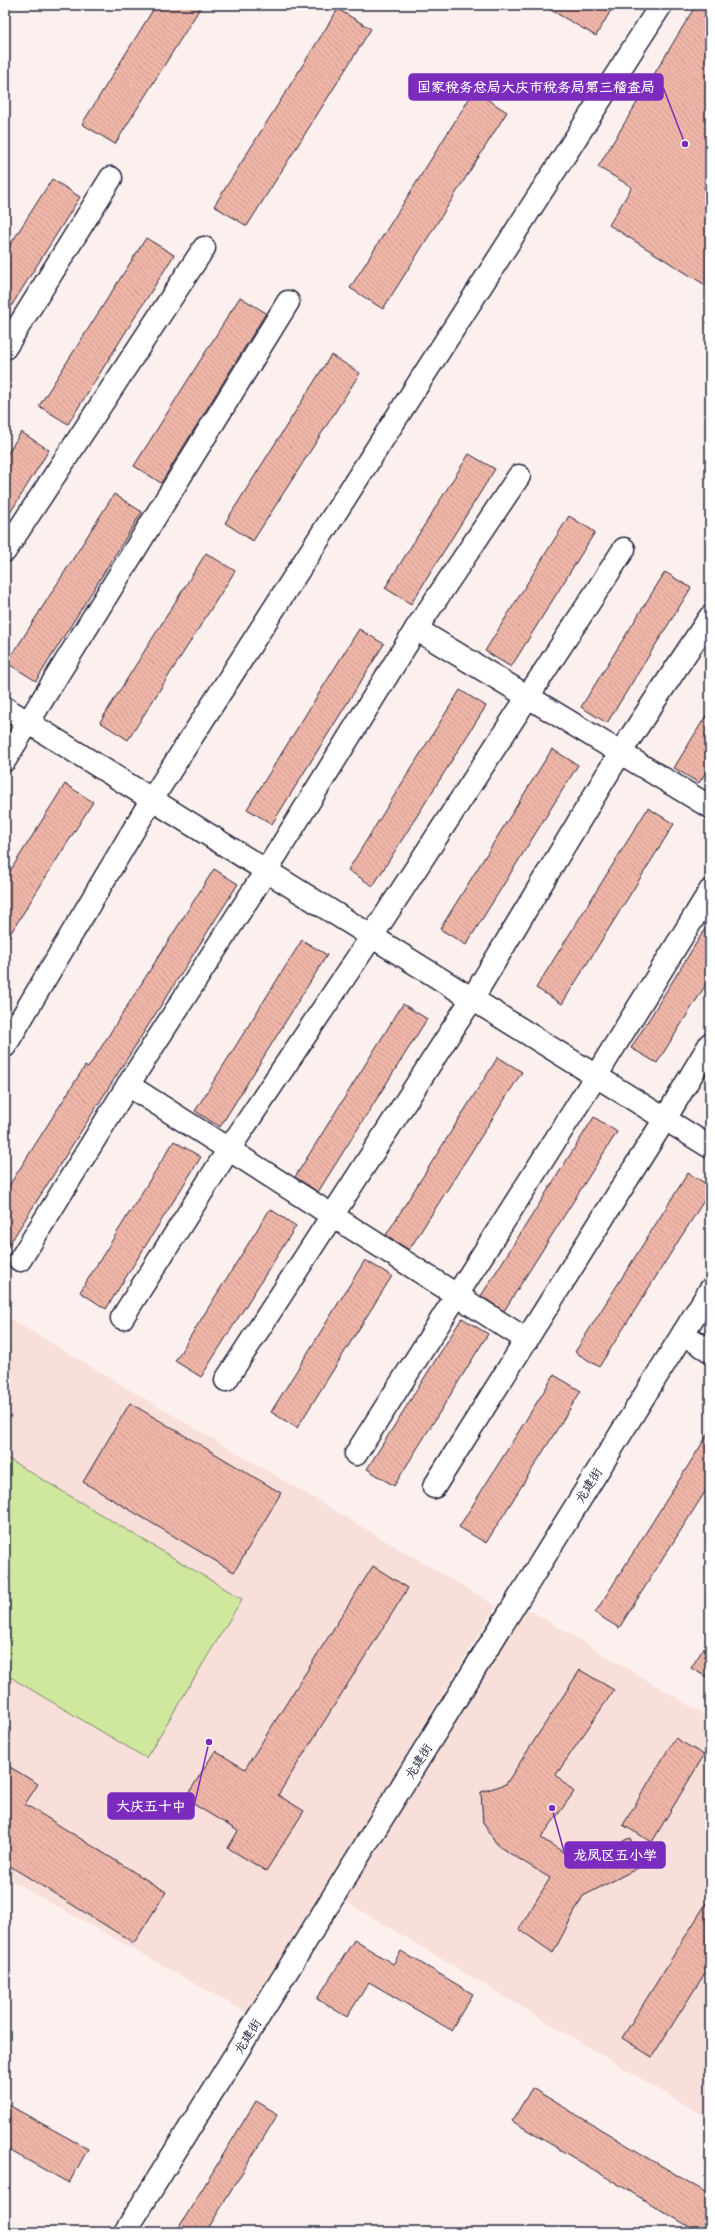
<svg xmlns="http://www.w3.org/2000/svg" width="715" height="2237" viewBox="0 0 715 2237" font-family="Mali,'LXGW WenKai TC',sans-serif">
  <defs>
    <pattern id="building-back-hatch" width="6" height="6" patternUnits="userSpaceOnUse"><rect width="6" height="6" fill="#efb6a8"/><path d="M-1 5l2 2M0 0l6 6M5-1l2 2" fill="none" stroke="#cd9c92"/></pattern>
  </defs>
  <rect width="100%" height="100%" fill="#fcf0ee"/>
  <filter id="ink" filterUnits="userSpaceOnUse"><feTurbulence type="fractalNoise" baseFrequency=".025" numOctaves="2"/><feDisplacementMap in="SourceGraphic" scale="8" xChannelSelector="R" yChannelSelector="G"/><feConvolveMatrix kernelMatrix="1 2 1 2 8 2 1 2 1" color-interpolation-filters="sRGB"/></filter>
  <g filter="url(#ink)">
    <g fill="#f8dfd9">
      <path d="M5,1316l491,290 -247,408 -244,-137z"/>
      <path d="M518,1603l192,115v402l-370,-222z"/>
    </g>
    <path fill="#d0e89e" stroke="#79856c" d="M5,1457l237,142 -96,159 -141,-84z"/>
    <g fill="url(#building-back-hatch)" stroke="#22223b">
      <path d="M156,5h46l-87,139 -33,-20z"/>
      <path d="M542,5h72l-18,31z"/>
      <path d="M696,5h14v283l-101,-63 23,-38 -34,-20z"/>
      <path d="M338,9l33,20 -124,197 -33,-20z"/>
      <path d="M474,91l33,21 -124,197 -33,-21z"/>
      <path d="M52,179l28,18 -75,119v-63z"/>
      <path d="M146,238l28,17 -106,169 -29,-18z"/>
      <path d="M240,297l26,16 -105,170 -27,-17z"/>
      <path d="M331,355l29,18 -107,168 -28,-18z"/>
      <path d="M21,432l28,18 -44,71v-63z"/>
      <path d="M469,454l26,15 -84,135 -26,-16z"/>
      <path d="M114,494l28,18 -106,169 -29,-18z"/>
      <path d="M569,516l26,16 -84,135 -26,-16z"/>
      <path d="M206,553l29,18 -107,169 -28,-18z"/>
      <path d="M665,572l26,16 -84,135 -26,-16z"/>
      <path d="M359,629l25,15 -112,180 -25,-15z"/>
      <path d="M460,690l26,16 -113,180 -25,-16z"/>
      <path d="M710,709v57l-11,17 -25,-15z"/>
      <path d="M552,749l26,16 -112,180 -26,-16z"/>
      <path d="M65,784l28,18 -88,140v-63z"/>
      <path d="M648,808l26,16 -112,180 -26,-16z"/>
      <path d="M214,869l24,15 -233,367v-59l80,-126 3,2z"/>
      <path d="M710,921v57l-53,85 -26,-15z"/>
      <path d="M302,940l25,15 -107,172 -25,-16z"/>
      <path d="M403,1004l24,15 -109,173 -23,-15z"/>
      <path d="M498,1057l24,15 -113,178 -23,-15z"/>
      <path d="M594,1117l23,15 -113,179 -23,-15z"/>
      <path d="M174,1141l27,16 -95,152 -26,-17z"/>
      <path d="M688,1173l22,13v5l-111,176 -24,-15z"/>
      <path d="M270,1209l26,17 -95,151 -26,-16z"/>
      <path d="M365,1260l27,16 -95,152 -26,-16z"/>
      <path d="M462,1318l26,16 -94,152 -27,-17z"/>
      <path d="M554,1375l27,16 -95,152 -27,-16z"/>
      <path d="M130,1403l151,90 -47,79 -151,-90z"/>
      <path d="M710,1431v53l-91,144 -24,-15z"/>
      <path d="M373,1566l35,22 -130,207 26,16 -38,60 -38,-23 10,-17 -53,-32 30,-48 30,18z"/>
      <path d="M710,1638v41l-19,-11z"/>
      <path d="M580,1670l34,20 -58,85 18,17 -33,46 36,23 53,-23 12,28 -59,30 -30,57 -34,-24 31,-51 -52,-32 -15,-23 -2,-31 25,-8z"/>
      <path d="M675,1738l29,17 -52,87 -29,-17z"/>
      <path d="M5,1764l33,20 -13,20 141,88 -32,51 -129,-80z"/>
      <path d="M710,1897v68l-58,92 -30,-19z"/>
      <path d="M354,1940l39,24 8,-13 72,43 -22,36 -82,-48 -22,35 -30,-18z"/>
      <path d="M532,2088l178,107v37h-12l-186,-111z"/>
      <path d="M256,2101l22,13 -72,118h-30z"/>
      <path d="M5,2103l83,46 -19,34 -64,-35z"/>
    </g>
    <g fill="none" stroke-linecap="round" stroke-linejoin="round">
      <defs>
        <g id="minor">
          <path d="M5,348l106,-170"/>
          <path d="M5,551l199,-303"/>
          <path d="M416,629l294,178"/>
          <path d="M5,708l705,439"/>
          <path d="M5,760l283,-458"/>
          <path d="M5,1046l147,-247 509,-794"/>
          <path d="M128,1085l399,255"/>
          <path d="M20,1260l108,-175 138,-214 150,-242 103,-153"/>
          <path d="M122,1318l107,-169 143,-213 252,-387"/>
          <path d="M683,1334l27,17"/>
          <path d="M226,1380l246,-381 148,-246 90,-136"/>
          <path d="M356,1454l240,-378 114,-185"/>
          <path d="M434,1487l231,-368 45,-75"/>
          <path d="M125,2232l585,-942"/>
        </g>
      </defs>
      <use href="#minor" stroke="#22223b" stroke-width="25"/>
      <use href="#minor" stroke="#fff" stroke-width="22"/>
    </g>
  </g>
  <g text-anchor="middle" stroke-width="3.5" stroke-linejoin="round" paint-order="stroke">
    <g font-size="13" fill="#22223b" stroke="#fff">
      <text transform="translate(588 1485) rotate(-58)" y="5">龙建街</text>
      <text transform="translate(418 1761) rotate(-58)" y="5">龙建街</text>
      <text transform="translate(247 2036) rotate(-58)" y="5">龙建街</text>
    </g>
  </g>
  <path fill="none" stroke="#7b2cbf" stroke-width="1.5" d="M685 144L663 87M209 1742L194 1806M552 1808L565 1855"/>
  <g fill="#7b2cbf" stroke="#fff" stroke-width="1.5">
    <circle cx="685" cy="144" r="4"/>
    <circle cx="209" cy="1742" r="4"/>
    <circle cx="552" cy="1808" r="4"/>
  </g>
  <g fill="#7b2cbf" stroke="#7b2cbf" stroke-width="1.5">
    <rect x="409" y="74" width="254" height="26" rx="4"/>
    <rect x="108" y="1793" width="86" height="26" rx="4"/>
    <rect x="565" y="1842" width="100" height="26" rx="4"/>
  </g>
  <g font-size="14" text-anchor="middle" font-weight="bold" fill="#fff">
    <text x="536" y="92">国家税务总局大庆市税务局第三稽查局</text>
    <text x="151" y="1811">大庆五十中</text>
    <text x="615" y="1860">龙凤区五小学</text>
  </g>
  <rect width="715" height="2237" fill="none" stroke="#fff" stroke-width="20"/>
  <rect x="10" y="10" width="695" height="2217" fill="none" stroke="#22223b" stroke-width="1.5" filter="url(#ink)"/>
</svg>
